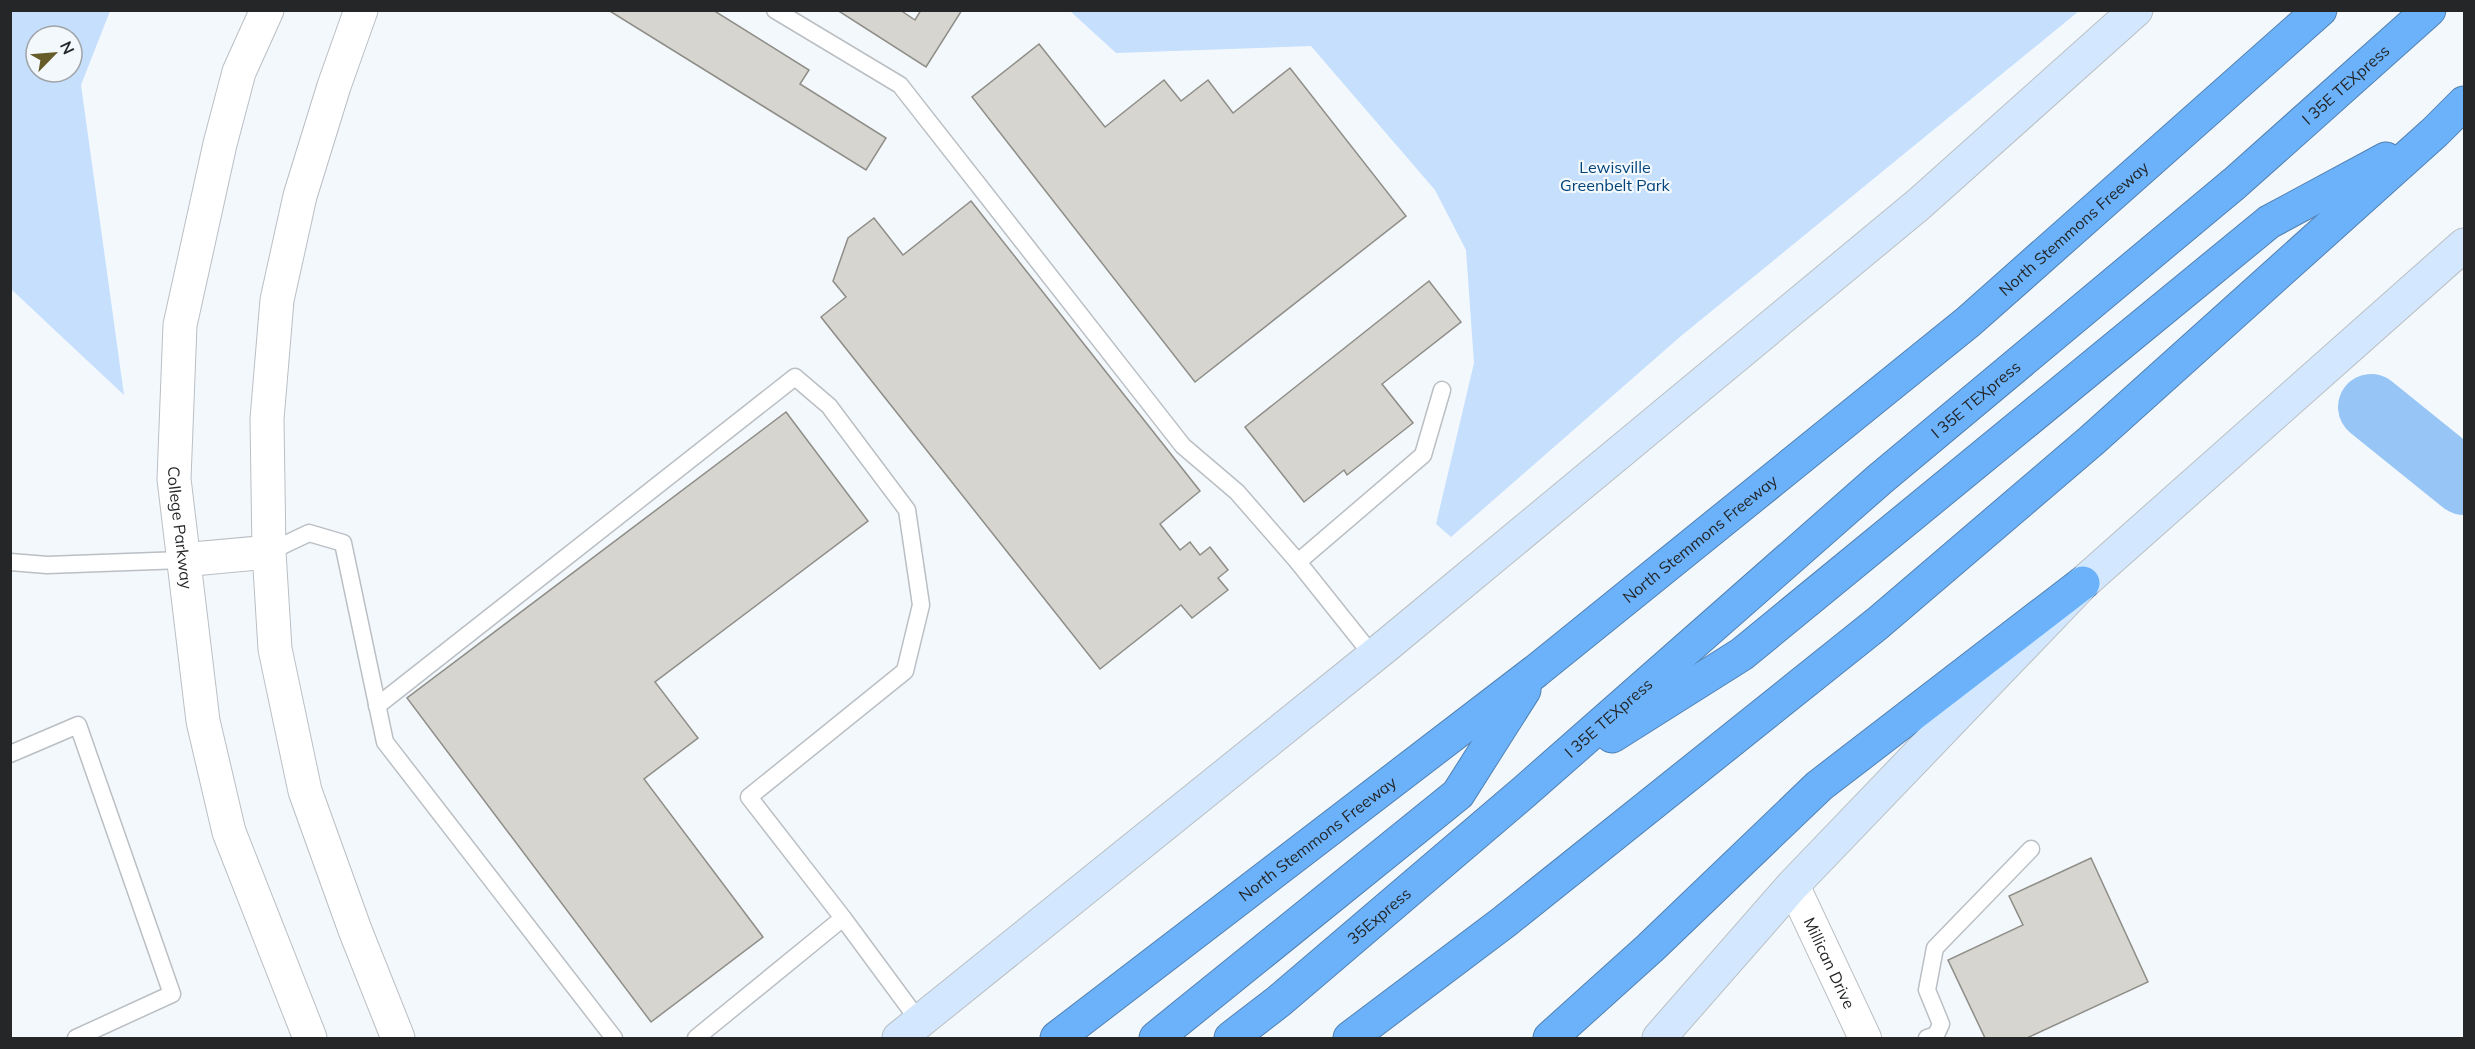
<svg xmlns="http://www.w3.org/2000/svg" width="2475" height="1049" viewBox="0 0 2475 1049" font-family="Mulish,sans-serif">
  <rect width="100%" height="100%" fill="#f3f8fd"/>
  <g fill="#c5dffc" fill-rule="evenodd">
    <path d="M10,11h100l-29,74 43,310 -113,-106zM36,36h36v36h-36z"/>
    <path d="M1070,11h1009l-398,325 -230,201 -15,-13 38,-161 -8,-113 -31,-60 -124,-144 -195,7z"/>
  </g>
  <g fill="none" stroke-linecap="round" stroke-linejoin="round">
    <path stroke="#97c5f6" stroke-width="66" d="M2371,407l93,75"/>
  </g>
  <g fill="#d6d5cf" stroke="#8e8d87" stroke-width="1.5">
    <path d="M608,10h105l96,60 -9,14 86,54 -20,32z"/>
    <path d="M837,10h63l15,10 6,-10h41l-36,57z"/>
    <path d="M1039,44l66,83 59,-47 17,21 27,-21 25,33 57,-45 116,148 -211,166 -223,-285z"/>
    <path d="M971,201l229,290 -40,33 20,26 10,-8 10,13 10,-8 18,23 -10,8 10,12 -36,28 -11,-13 -81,64 -279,-352 25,-20 -13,-16 15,-43 26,-20 29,37z"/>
    <path d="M1429,281l32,41 -79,62 31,39 -66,52 -3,-5 -40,32 -59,-75z"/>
    <path d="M786,412l82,109 -213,161 43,56 -54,41 119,158 -112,85 -244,-324z"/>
    <path d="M2091,858l57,124 -121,56h-42l-37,-78 75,-35 -14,-29z"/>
  </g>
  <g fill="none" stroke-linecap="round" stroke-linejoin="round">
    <defs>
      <g id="service">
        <path d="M775,10l125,75 283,361 54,46 61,70 75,94"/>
        <path d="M269,552l40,-19 34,10 42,199 229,296"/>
        <path d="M10,562l37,3 135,-5"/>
        <path d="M1298,562l125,-107 19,-65"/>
        <path d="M377,706l418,-329 34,29 78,104 14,95 -16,66 -156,126 94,121"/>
        <path d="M10,754l68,-29 94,269 -96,44"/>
        <path d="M696,1038l147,-120 76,103"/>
        <path d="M1927,1038l9,-3 5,-11 -14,-34 8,-42 96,-99"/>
      </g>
      <g id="minor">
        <path id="s1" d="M1793,885l72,153"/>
      </g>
      <g id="tertiary">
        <path id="s2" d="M267,10l-28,62 -19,72 -40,181 -6,154 29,242 26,111 81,206"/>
        <path d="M361,10l-27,76 -34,110 -23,104 -10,119 2,133 6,97 30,142 50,139 43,108"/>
        <path d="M182,560l87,-8"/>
      </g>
      <g id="secondary">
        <path d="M899,1038l488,-393 532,-441 217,-194"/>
        <path d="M1659,1038l134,-153 290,-302 381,-338"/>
      </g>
      <g id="motorway">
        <path d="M1612,736l130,-82 527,-432 117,-63"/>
        <path id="s3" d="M1057,1038l479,-367 432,-349 352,-312"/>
        <path d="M1156,1038l302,-244 66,-104"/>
        <path id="s4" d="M1231,1038l48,-37 245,-209 356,-313 355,-296 194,-173"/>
        <path d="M1350,1038l154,-116 374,-299 213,-182 344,-309 29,-29"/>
        <path d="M1550,1038l100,-90 169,-162 264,-203"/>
      </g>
    </defs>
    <use href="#service" stroke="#babfc4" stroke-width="19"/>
    <use href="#minor" stroke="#babfc4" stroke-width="34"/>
    <use href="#tertiary" stroke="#babfc4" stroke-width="35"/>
    <use href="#secondary" stroke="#babfc4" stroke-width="35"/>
    <use href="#motorway" stroke="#5281b1" stroke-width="35"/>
    <use href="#service" stroke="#fff" stroke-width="16"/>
    <use href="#minor" stroke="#fff" stroke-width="32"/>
    <use href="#tertiary" stroke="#fff" stroke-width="33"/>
    <use href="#secondary" stroke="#d3e8fe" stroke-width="33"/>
    <use href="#motorway" stroke="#6bb2fb" stroke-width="33"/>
  </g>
  <g text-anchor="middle" stroke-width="4.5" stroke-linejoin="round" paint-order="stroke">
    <g font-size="16" fill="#242628" stroke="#f3f8fd">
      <text dy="6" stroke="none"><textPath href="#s4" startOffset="1467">I 35E TEXpress</textPath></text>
      <text dy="6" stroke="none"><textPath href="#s3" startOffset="1300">North Stemmons Freeway</textPath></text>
      <text dy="6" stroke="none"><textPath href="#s4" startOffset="981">I 35E TEXpress</textPath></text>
      <text dy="6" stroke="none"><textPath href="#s2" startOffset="531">College Parkway</textPath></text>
      <text dy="6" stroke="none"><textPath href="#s3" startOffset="814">North Stemmons Freeway</textPath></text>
      <text dy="6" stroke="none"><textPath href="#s4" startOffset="495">I 35E TEXpress</textPath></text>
      <text dy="6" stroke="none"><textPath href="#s3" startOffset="328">North Stemmons Freeway</textPath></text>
      <text dy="6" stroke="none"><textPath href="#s4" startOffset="192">35Express</textPath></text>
      <text dy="6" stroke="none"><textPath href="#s1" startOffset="86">Millican Drive</textPath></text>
    </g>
    <g font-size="16" fill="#004379" stroke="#f3f8fd">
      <text x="1615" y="173">Lewisville<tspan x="1615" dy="18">Greenbelt Park</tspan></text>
    </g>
  </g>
  <rect width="2475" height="1049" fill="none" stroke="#242628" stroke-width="24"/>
  <g transform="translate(54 54) rotate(65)"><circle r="28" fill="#f3f8fd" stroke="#a0a4a8" stroke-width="1.5"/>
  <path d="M0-4.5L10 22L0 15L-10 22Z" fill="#655c29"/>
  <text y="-9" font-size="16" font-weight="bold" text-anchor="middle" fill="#242628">N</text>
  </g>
</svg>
